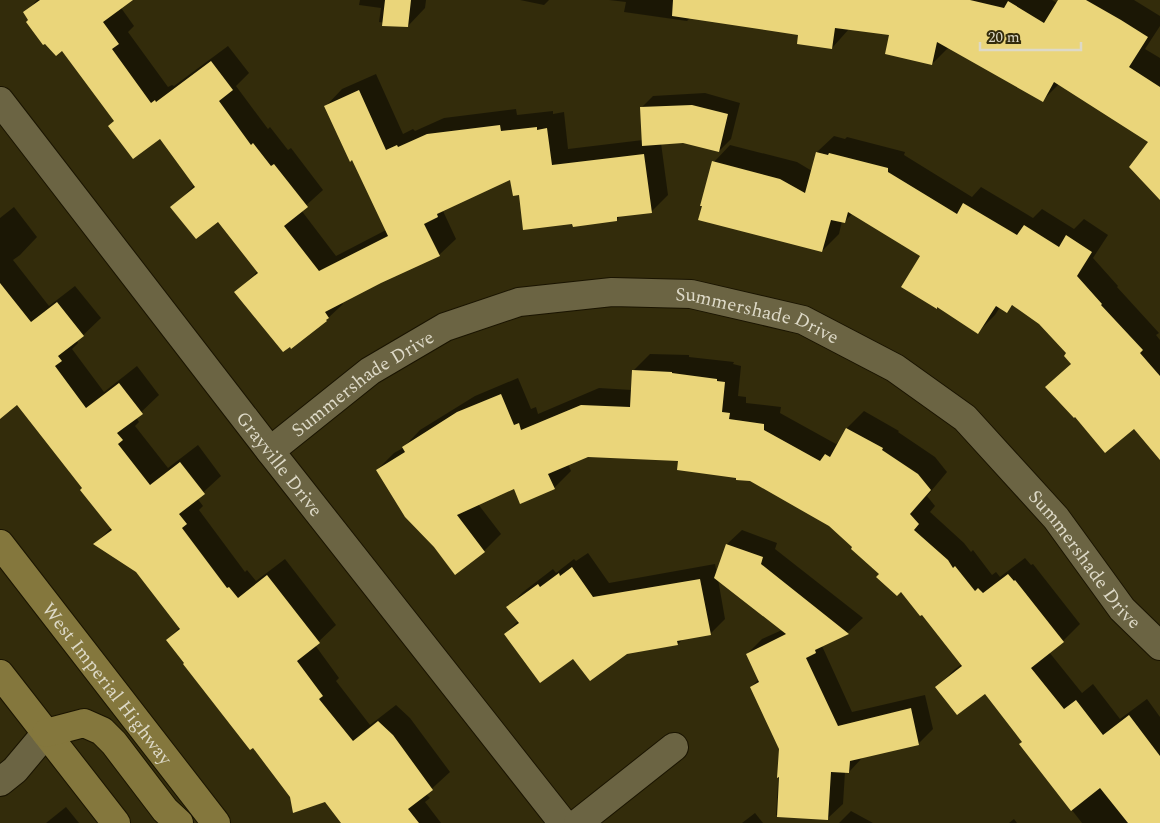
<svg xmlns="http://www.w3.org/2000/svg" width="1160" height="823" font-family="Spectral,serif">
	<style>
		.shadow { fill: #0007 }
		.building { fill: #ead57a }
		.lines { fill: none; stroke-linecap: round; stroke-linejoin: round }
		.minor-casing { stroke: #1a1400; stroke-width: 30 }
		.major-casing { stroke: #1a1400; stroke-width: 30 }
		.minor { stroke: #6b6443; stroke-width: 28 }
		.major { stroke: #84773d; stroke-width: 28 }
		.labels { text-anchor: middle; stroke-width: 5; stroke-linejoin: round; paint-order: stroke }
		.street-label { font-size: 19px; fill: #ddd9c7; stroke: #332c0b }
	</style>
	<rect width="100%" height="100%" fill="#332c0b"/>
	<!-- shadow -->
	<path class="shadow" d="M 37,0 L 117,0 L 119,5 L 134,26 L 128,32 L 168,87 L 172,85 L 174,86 L 228,46 L 249,73 L 236,86 L 268,129 L 270,127 L 288,150 L 291,148 L 323,190 L 301,210 L 336,256 L 386,230 L 353,159 L 326,106 L 342,89 L 376,74 L 403,134 L 413,129 L 415,131 L 444,118 L 516,109 L 517,115 L 553,111 L 553,114 L 564,112 L 568,149 L 643,140 L 641,108 L 653,96 L 705,93 L 740,103 L 731,139 L 719,151 L 683,141 L 661,143 L 668,195 L 652,211 L 621,215 L 616,220 L 573,223 L 520,194 L 511,178 L 443,211 L 456,239 L 439,255 L 381,282 L 342,303 L 343,304 L 326,320 L 236,292 L 258,271 L 218,220 L 172,207 L 195,185 L 161,137 L 115,121 L 63,49 L 29,20 L 25,13 Z
		M 360,0 L 426,0 L 425,8 L 408,26 L 379,22 L 381,8 L 359,5 Z
		M 520,0 L 549,0 L 544,5 Z
		M 609,0 L 1052,0 L 1057,3 L 1059,0 L 1134,0 L 1160,16 L 1160,26 L 1145,49 L 1160,58 L 1160,194 L 1150,142 L 1059,84 L 1043,100 L 949,47 L 932,64 L 891,34 L 849,29 L 832,48 L 799,34 L 691,17 L 687,21 L 624,12 L 626,2 Z
		M 834,136 L 845,139 L 847,137 L 905,152 L 904,155 L 972,197 L 981,187 L 1033,218 L 1042,209 L 1074,229 L 1084,219 L 1108,235 L 1093,258 L 1118,286 L 1117,287 L 1159,333 L 1156,335 L 1160,340 L 1160,458 L 1134,427 L 1064,371 L 1072,363 L 1068,353 L 1040,323 L 1013,305 L 1007,311 L 1000,307 L 995,315 L 978,332 L 938,306 L 922,256 L 853,213 L 844,222 L 842,221 L 839,234 L 822,251 L 714,162 L 730,145 L 797,162 L 812,171 L 817,152 Z
		M 14,207 L 37,237 L 20,255 L 13,260 L 49,306 L 75,286 L 101,318 L 77,341 L 78,343 L 72,349 L 104,392 L 137,366 L 159,395 L 136,417 L 139,422 L 135,426 L 168,468 L 198,445 L 221,476 L 197,498 L 203,506 L 199,510 L 245,572 L 247,570 L 256,581 L 285,559 L 336,625 L 315,645 L 339,678 L 336,681 L 370,725 L 396,705 L 410,718 L 450,772 L 426,794 L 430,798 L 425,802 L 441,823 L 343,823 L 326,800 L 292,796 L 167,640 L 180,627 L 136,571 L 95,544 L 111,528 L 83,488 L 18,404 L 0,417 L 0,218 Z
		M 650,354 L 689,355 L 689,357 L 734,362 L 733,364 L 741,366 L 738,396 L 746,397 L 746,403 L 781,407 L 780,413 L 836,444 L 841,439 L 847,428 L 864,411 L 899,431 L 898,432 L 935,457 L 947,472 L 927,496 L 935,506 L 930,512 L 964,543 L 971,552 L 973,550 L 992,575 L 996,572 L 1000,577 L 1025,558 L 1031,565 L 1033,564 L 1080,624 L 1063,641 L 1049,652 L 1082,693 L 1093,684 L 1120,719 L 1147,699 L 1160,717 L 1160,823 L 1082,823 L 1020,744 L 1023,741 L 985,693 L 937,687 L 954,670 L 962,664 L 922,613 L 901,590 L 881,574 L 830,525 L 750,480 L 679,460 L 588,456 L 568,464 L 571,471 L 554,488 L 514,487 L 478,504 L 501,534 L 484,551 L 455,573 L 377,470 L 394,453 L 403,448 L 420,430 L 475,396 L 518,378 L 531,409 L 536,407 L 538,414 L 599,388 L 632,390 L 633,371 Z
		M 742,530 L 777,543 L 775,549 L 863,618 L 848,632 L 822,646 L 852,712 L 925,695 L 933,729 L 918,744 L 863,757 L 849,772 L 845,772 L 843,804 L 828,818 L 776,815 L 780,749 L 751,687 L 759,679 L 747,654 L 762,639 L 782,630 L 718,579 L 725,619 L 710,634 L 683,639 L 678,644 L 627,652 L 573,657 L 505,634 L 518,621 L 508,607 L 523,592 L 553,569 L 556,573 L 574,559 L 576,561 L 588,553 L 609,583 L 715,564 L 717,574 L 727,544 Z
		M 66,807 L 79,823 L 46,823 Z
		M 851,811 L 873,823 L 839,823 Z
		M 755,813 L 763,823 L 742,823 Z
		M 1014,819 L 1017,823 L 1009,823 Z"/>
	<!-- building -->
	<path class="building" d="M 40,0 L 133,0 L 103,22 L 119,44 L 112,49 L 151,103 L 155,100 L 156,102 L 211,61 L 233,90 L 219,101 L 251,145 L 253,143 L 271,166 L 274,164 L 308,207 L 284,226 L 319,271 L 388,236 L 352,160 L 350,162 L 324,106 L 359,90 L 386,150 L 397,145 L 398,147 L 427,134 L 500,125 L 501,131 L 537,127 L 537,130 L 547,128 L 552,165 L 644,154 L 652,213 L 617,217 L 617,221 L 573,227 L 572,224 L 523,230 L 519,195 L 513,196 L 510,180 L 437,214 L 438,217 L 424,224 L 440,256 L 381,283 L 325,312 L 329,318 L 326,320 L 327,321 L 291,349 L 290,347 L 283,352 L 234,292 L 258,273 L 218,222 L 196,239 L 170,207 L 195,187 L 160,139 L 133,159 L 108,126 L 114,121 L 62,51 L 56,56 L 45,44 L 43,45 L 26,22 L 28,20 L 23,12 Z
		M 385,0 L 411,0 L 408,27 L 382,26 Z
		M 673,0 L 970,0 L 1004,8 L 1008,1 L 1044,23 L 1058,0 L 1086,0 L 1121,20 L 1148,37 L 1129,67 L 1160,87 L 1160,200 L 1129,167 L 1148,142 L 1054,82 L 1043,102 L 937,42 L 932,65 L 885,54 L 889,35 L 835,28 L 832,49 L 797,44 L 798,35 L 672,16 Z
		M 692,105 L 728,114 L 719,152 L 683,143 L 642,146 L 640,107 Z
		M 816,152 L 828,155 L 829,153 L 888,168 L 888,172 L 957,214 L 963,203 L 1017,235 L 1024,225 L 1059,247 L 1066,235 L 1092,252 L 1077,276 L 1102,304 L 1101,305 L 1143,350 L 1140,353 L 1160,376 L 1160,460 L 1134,429 L 1105,453 L 1075,417 L 1074,418 L 1045,387 L 1071,364 L 1064,356 L 1066,353 L 1039,324 L 1012,305 L 1007,313 L 996,306 L 978,334 L 937,307 L 937,309 L 901,287 L 920,256 L 848,212 L 845,223 L 831,220 L 822,252 L 698,220 L 702,206 L 700,206 L 712,161 L 780,179 L 805,193 Z
		M 0,283 L 31,322 L 57,302 L 84,336 L 58,356 L 62,361 L 55,366 L 86,408 L 119,383 L 143,414 L 117,433 L 123,440 L 118,444 L 150,485 L 180,462 L 205,494 L 179,514 L 187,524 L 182,528 L 227,588 L 229,587 L 238,598 L 267,575 L 320,643 L 297,661 L 323,696 L 319,699 L 353,741 L 378,721 L 393,735 L 433,790 L 408,809 L 419,823 L 341,823 L 325,802 L 293,813 L 290,797 L 253,748 L 250,750 L 183,664 L 184,663 L 166,640 L 180,629 L 136,572 L 93,544 L 112,530 L 80,490 L 82,488 L 17,405 L 0,419 Z
		M 632,370 L 672,372 L 672,373 L 717,379 L 717,381 L 725,382 L 722,412 L 730,413 L 729,419 L 764,424 L 764,430 L 820,461 L 825,454 L 830,457 L 846,428 L 883,448 L 882,450 L 918,474 L 931,490 L 910,514 L 919,524 L 914,530 L 948,560 L 953,568 L 955,566 L 975,591 L 978,588 L 983,593 L 1008,574 L 1014,581 L 1015,580 L 1064,642 L 1031,668 L 1064,709 L 1076,700 L 1103,735 L 1129,715 L 1160,756 L 1160,823 L 1128,823 L 1100,788 L 1071,811 L 1019,744 L 1022,742 L 985,694 L 957,715 L 935,687 L 962,666 L 922,615 L 920,616 L 901,592 L 897,596 L 876,577 L 879,574 L 851,549 L 852,547 L 829,526 L 750,481 L 736,480 L 736,478 L 677,470 L 678,461 L 588,457 L 548,474 L 555,489 L 520,504 L 514,489 L 457,515 L 485,552 L 455,575 L 434,547 L 405,517 L 376,470 L 405,452 L 402,447 L 457,412 L 501,394 L 514,425 L 519,423 L 521,430 L 581,405 L 630,407 Z
		M 726,544 L 763,557 L 761,564 L 849,634 L 815,650 L 816,653 L 806,658 L 838,726 L 911,708 L 919,745 L 850,761 L 849,773 L 831,772 L 828,820 L 777,817 L 779,777 L 777,778 L 779,749 L 750,687 L 759,682 L 746,654 L 786,634 L 714,578 Z
		M 572,567 L 593,597 L 700,579 L 711,635 L 677,641 L 678,645 L 627,654 L 590,681 L 573,659 L 540,683 L 504,634 L 519,623 L 506,607 L 538,584 L 540,587 L 559,573 L 560,576 Z"/>
	<g class="lines">
		<!-- minor casing -->
		<g class="minor-casing">
			<g id="minor">
				<path id="s1" d="M 0,101 L 270,451 L 563,823"/>
				<path id="s2" d="M 270,451 L 370,371 L 445,327 L 519,302 L 612,292 L 691,294 L 803,320 L 895,368 L 965,418 L 1056,518 L 1122,609 L 1160,646"/>
				<path d="M 0,782 L 15,770 L 46,733"/>
				<path d="M 578,823 L 674,747"/>
			</g>
		</g>
		<!-- major casing -->
		<g class="major-casing">
			<g id="major">
				<path id="s3" d="M 0,544 L 216,823"/>
				<path d="M 0,674 L 116,823"/>
				<path d="M 46,733 L 84,723 L 102,731 L 114,743 L 165,810 L 179,823"/>
			</g>
		</g>
		<!-- minor -->
		<use href="#minor" class="minor"/>
		<!-- major -->
		<use href="#major" class="major"/>
	</g>
	<g class="labels">
		<!-- street labels -->
		<g class="street-label">
			<text dy="7" stroke="none"><textPath href="#s2" startOffset="535">Summershade Drive</textPath></text>
			<text dy="7" stroke="none"><textPath href="#s2" startOffset="115">Summershade Drive</textPath></text>
			<text dy="7" stroke="none"><textPath href="#s1" startOffset="458">Grayville Drive</textPath></text>
			<text dy="7" stroke="none"><textPath href="#s2" startOffset="956">Summershade Drive</textPath></text>
			<text dy="7" stroke="none"><textPath href="#s3" startOffset="176">West Imperial Highway</textPath></text>
		</g>
	</g>
	<!-- scale -->
	<path d="M980 42v8h101v-8" fill="none" stroke="#ddd9c7" stroke-width="2.5"/>
	<text x="988" y="42" font-size="15" fill="#ddd9c7" stroke="#332c0b" stroke-width="4" paint-order="stroke">20 m</text>
</svg>
